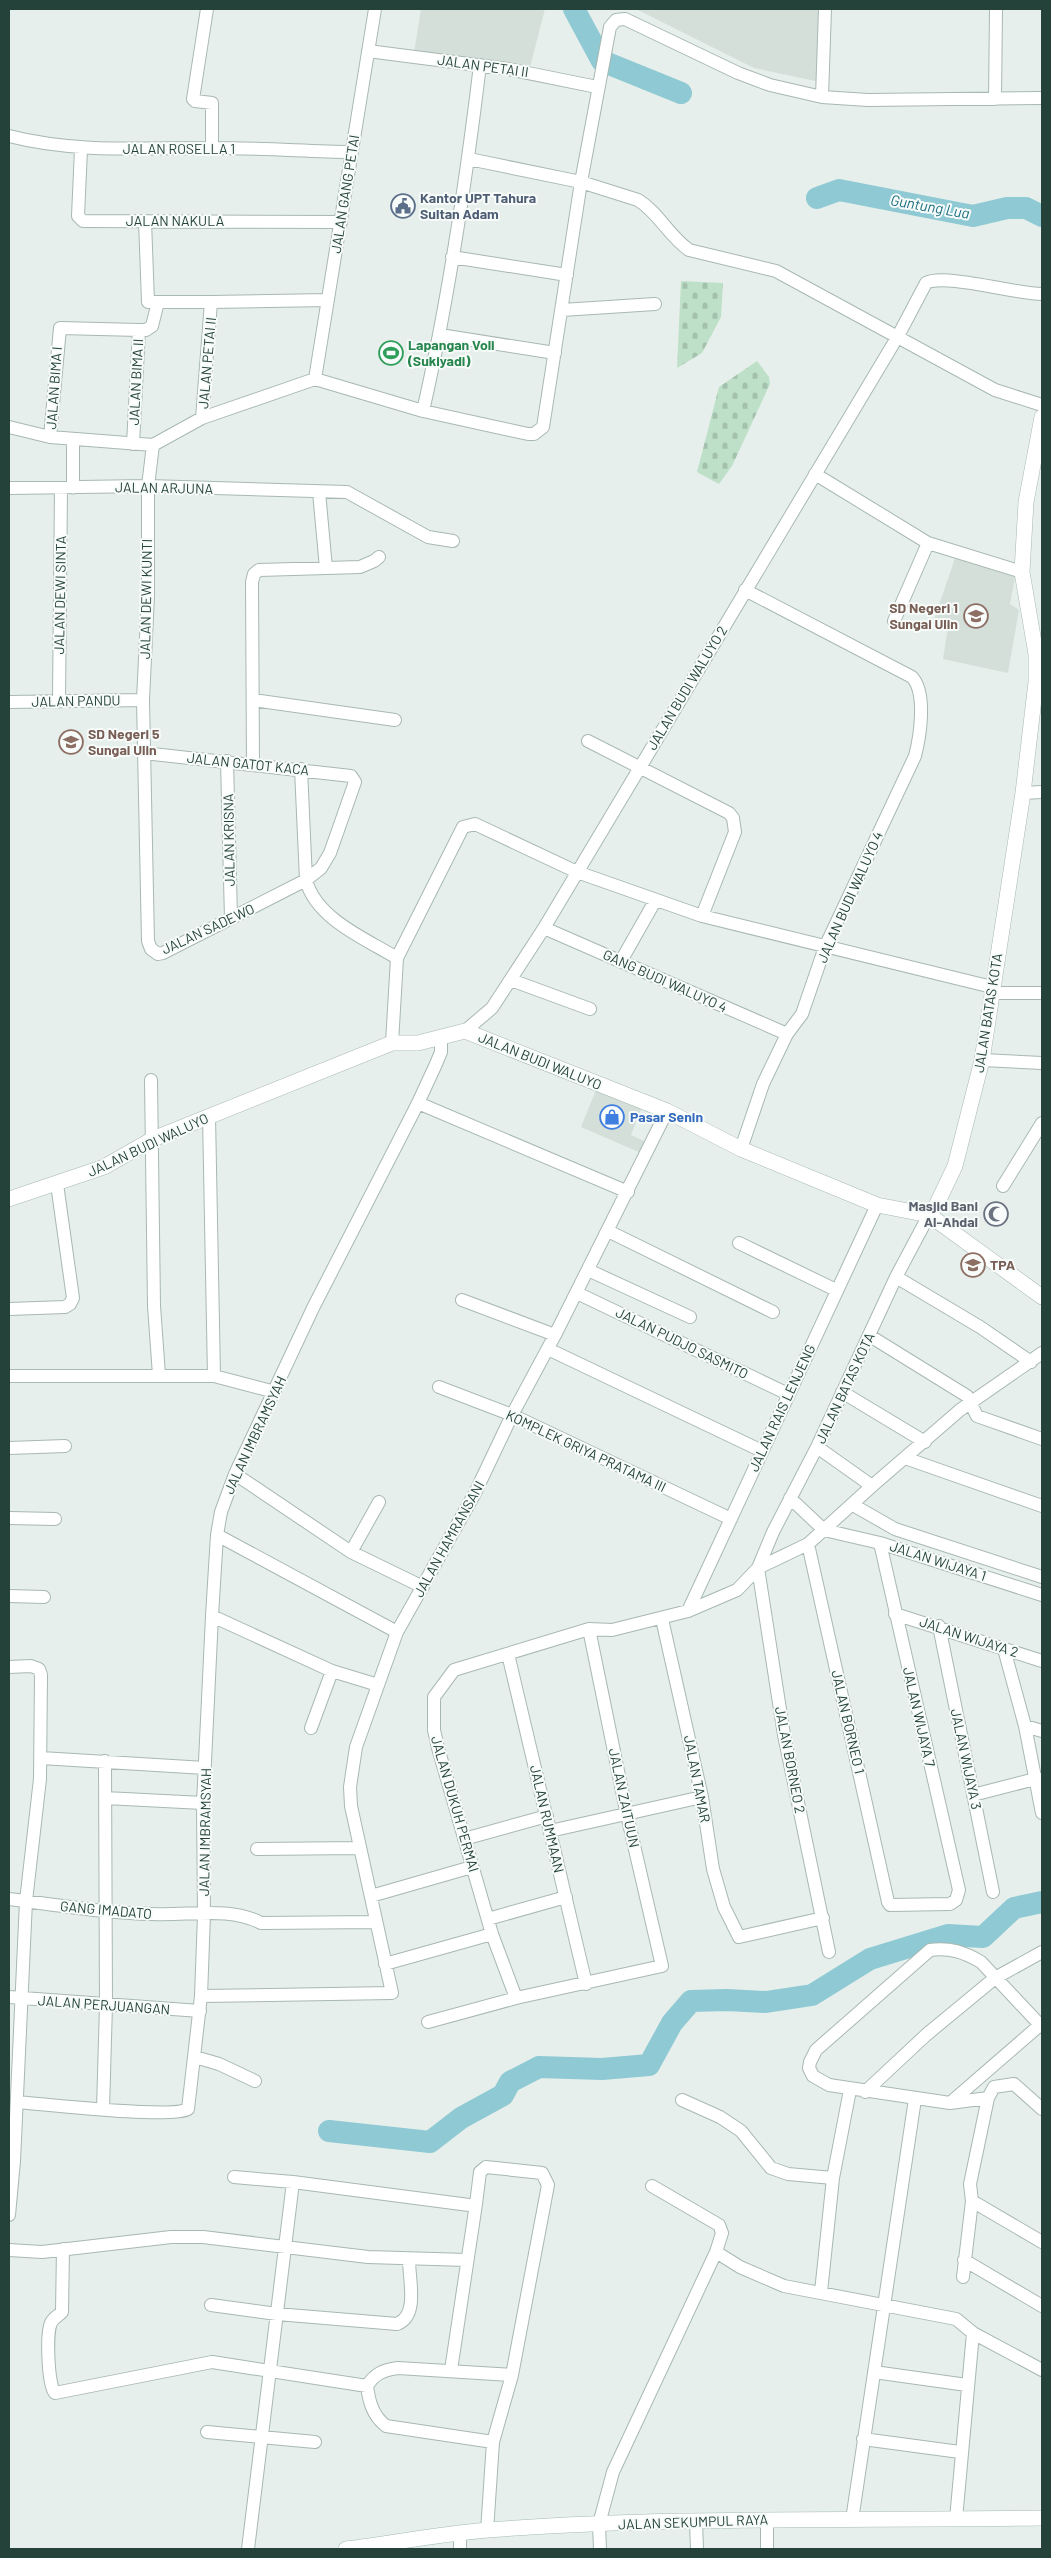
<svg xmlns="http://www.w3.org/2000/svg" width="1051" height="2558" font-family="Barlow,sans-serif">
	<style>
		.built { fill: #d4dfda }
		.cemetery { fill: url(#cemetery-stones) }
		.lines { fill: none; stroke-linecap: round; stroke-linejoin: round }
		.river { stroke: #8ec9d4; stroke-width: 22 }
		.minor-casing { stroke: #a8b8b2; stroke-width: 14 }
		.tertiary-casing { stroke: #a8b8b2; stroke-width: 16 }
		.secondary-casing { stroke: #a4bbb3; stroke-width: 16 }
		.minor { stroke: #fff; stroke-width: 12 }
		.tertiary { stroke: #fff; stroke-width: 15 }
		.secondary { stroke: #fff; stroke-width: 15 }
		.labels { text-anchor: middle; stroke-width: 4; stroke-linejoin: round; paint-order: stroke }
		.street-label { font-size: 14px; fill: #24423a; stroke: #f7fbf9 }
		.service-label { font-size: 14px; font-weight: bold; fill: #4e5e75; stroke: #f7fbf9; text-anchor: start }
		.leisure-label { font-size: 14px; font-weight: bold; fill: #27864d; stroke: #f7fbf9; text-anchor: start }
		.education-label { font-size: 14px; font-weight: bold; fill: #785e54; stroke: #f7fbf9; text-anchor: start }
		.shop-label { font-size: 14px; font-weight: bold; fill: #366cbe; stroke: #f7fbf9; text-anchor: start }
		.worship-label { font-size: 14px; font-weight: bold; fill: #5b616d; stroke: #f7fbf9; text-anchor: end }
		.water-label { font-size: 15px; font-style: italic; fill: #1c6f80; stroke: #f7fbf9 }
	</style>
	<defs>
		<pattern id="cemetery-stones" width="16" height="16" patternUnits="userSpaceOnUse" patternTransform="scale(1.25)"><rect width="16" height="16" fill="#bfe0c8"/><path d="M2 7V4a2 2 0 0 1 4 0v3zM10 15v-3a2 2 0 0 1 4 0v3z" fill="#a4c1ad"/></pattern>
	</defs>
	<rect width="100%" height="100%" fill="#e6efeb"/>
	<!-- built -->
	<path class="built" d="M 421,9 L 545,9 L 530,67 L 414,53 Z
		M 636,9 L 821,9 L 820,82 L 754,68 Z
		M 955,558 L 1015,577 L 1010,604 L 1019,610 L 1008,673 L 943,659 L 948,627 L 933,623 Z
		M 596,1090 L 642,1107 L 631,1135 L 646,1142 L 641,1153 L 581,1127 Z"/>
	<!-- cemetery -->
	<path class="cemetery" d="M 681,281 L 723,283 L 721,317 L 702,353 L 677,368 Z
		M 757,361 L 769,377 L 770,384 L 732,466 L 719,484 L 697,472 L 719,387 Z"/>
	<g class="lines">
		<!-- river -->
		<path class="river" d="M 574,9 L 602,61 L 681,93
			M 817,198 L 839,190 L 973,216 L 1007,208 L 1026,208 L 1042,216
			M 329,2131 L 430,2142 L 461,2118 L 503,2095 L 510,2082 L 539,2067 L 602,2069 L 649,2065 L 672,2023 L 691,2001 L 727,2000 L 766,2002 L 812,1995 L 870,1959 L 948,1935 L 983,1937 L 1014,1908 L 1042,1902"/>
		<!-- minor casing -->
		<g class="minor-casing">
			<path id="minor" d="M 207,9 L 193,99 L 195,101 L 212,103 L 212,148
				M 368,51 L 508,69 L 597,87
				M 822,97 L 825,9
				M 995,99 L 996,9
				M 9,136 C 75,153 142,148 210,148 C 257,148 304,151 351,152
				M 81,149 L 78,216 L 83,221 L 341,222
				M 469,159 L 581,182 L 638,200 C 658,212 669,236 689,250 L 776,271 L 995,390 L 1042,405
				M 145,221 L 148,302 L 211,302 L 202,418
				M 452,257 L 567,275
				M 211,302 L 328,300
				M 562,310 L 655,304
				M 440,335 L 555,353
				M 315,379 L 375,9
				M 423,411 C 449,297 466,181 480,65
				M 9,427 L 50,437 L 153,445
				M 50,437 L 60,328 L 139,330
				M 73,439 L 73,488
				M 133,444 L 139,330 L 146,330 L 152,326 L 158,302
				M 153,445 L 202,418 L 315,379 L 423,411 L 528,434 L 534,434 L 543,427 L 581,182 L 610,27 L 616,20 L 625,19 L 738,73 L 770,85 L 822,97 L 868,100 L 1042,98
				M 815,474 L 928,543 L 1022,572
				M 9,488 L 148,486 L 347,492 L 428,537 L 453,541
				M 319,492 L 326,568
				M 894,621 L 928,543
				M 253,700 L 395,720
				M 59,701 L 61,488
				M 9,702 L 143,700
				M 588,741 L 729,813 L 733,818 L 735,832 L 702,916
				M 144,753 L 351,776 L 355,782 L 330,853 L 321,868 L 306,880 L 163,953 L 158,954 L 151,949 L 148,941 L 143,700 L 148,596 L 148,486 L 153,445
				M 227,761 L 231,918
				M 253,764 L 252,582 L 254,574 L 259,570 L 360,567 L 374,561 L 379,557
				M 301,769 L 306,880 C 316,919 366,939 397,958
				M 1023,793 L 1042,792
				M 544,928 L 787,1034
				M 621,961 L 655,901
				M 511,980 L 590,1009
				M 991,993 L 1042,993
				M 465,1031 L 492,1008 L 544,928 L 898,336 L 926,283 C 944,273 1016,294 1042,294
				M 392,1043 L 397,958 L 463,827 L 475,824 L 577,872 L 702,916 L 992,987
				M 982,1060 L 1042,1063
				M 151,1080 L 154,1306 L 159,1375
				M 418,1103 L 628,1192
				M 209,1116 L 214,1376
				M 741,1149 L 763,1084 L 787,1034 L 802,1014 L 825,947 L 915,756 C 920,737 927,693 912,677 L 745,590
				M 1003,1186 L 1042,1123
				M 608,1231 L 773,1312
				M 739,1243 L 836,1290
				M 588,1270 L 690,1317
				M 896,1277 L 980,1327 L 1031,1362
				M 577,1293 L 788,1394
				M 462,1300 L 555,1335
				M 9,1309 L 65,1307 L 70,1304 L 73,1298 L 57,1184
				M 870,1336 L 967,1396 L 977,1416 L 1042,1439
				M 548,1349 L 762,1451
				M 9,1376 L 214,1376 L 275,1392
				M 439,1387 L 512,1415 L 731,1519
				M 842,1392 L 925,1442
				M 817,1447 L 872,1486
				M 9,1448 L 65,1446
				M 905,1458 L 1042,1506
				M 235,1474 L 351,1552 L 423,1587
				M 790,1498 L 824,1530 L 880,1543 L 1042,1595
				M 853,1505 L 895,1529 L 1042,1577
				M 9,1518 L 55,1519
				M 217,1535 L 397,1632
				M 880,1543 L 959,1890 L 956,1900 L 950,1904 L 890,1905 L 888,1902 L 808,1544 L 872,1486 L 960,1410 L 1042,1353
				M 808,1544 L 758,1568 L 784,1735 L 829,1952
				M 351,1552 L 379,1502
				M 9,1596 L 44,1597
				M 688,1611 L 877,1205
				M 895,1614 L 1042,1661
				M 212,1616 L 332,1671 L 378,1685
				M 662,1619 L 702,1797 L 713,1869 L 724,1907 L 739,1937 L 823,1918
				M 939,1626 L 993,1892
				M 1004,1649 L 1025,1726 L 1042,1813
				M 508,1654 L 586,1984
				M 9,1667 L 31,1666 L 39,1669 L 41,1675 L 40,1779 L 26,1901 L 14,2161 L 9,2215
				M 1025,1726 L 1042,1731
				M 311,1728 L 332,1671
				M 41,1758 L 205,1768
				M 973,1795 L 1035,1779 L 1042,1779
				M 105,1798 L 203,1803
				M 550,1831 L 702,1797
				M 464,1839 L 547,1816
				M 257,1849 L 360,1848
				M 371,1896 L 472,1867
				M 9,1899 C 57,1905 104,1913 153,1914 C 188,1916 229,1906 261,1923 L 375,1922
				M 488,1919 L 566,1897
				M 385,1964 L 492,1934
				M 201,1996 L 392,1993 L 351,1806 L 350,1787 L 356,1747 L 397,1632 L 475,1493 L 512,1415 L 555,1335 L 667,1111
				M 9,1997 L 200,2011
				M 516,1998 L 492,1934 L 438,1748 L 434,1730 L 434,1697 L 454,1670 L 589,1629 L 612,1630 L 688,1611 L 737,1590 L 758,1568 L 773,1532 L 817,1447 L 896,1277 L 929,1215
				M 428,2022 L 516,1998 L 662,1966 L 627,1815 L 589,1629
				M 195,2057 L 219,2064 L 255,2081
				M 865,2092 L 926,2035 L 995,1978 L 1042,1952
				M 988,2098 L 950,2103 L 829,2085 L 813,2076 L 809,2068 L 810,2062 L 816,2050 L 930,1950 C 949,1947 964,1952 981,1962 L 1042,2027
				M 682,2100 L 720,2117 L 741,2131 L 771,2168 L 788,2174 L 833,2178
				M 17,2102 C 44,2104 172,2119 188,2109 L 201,1996 L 204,1915 L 203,1803 L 212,1616 L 217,1535 L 221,1512 L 235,1474 L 313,1308 L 418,1103 L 436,1064 L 441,1052 L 441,1039
				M 950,2103 L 1040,2025
				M 103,2109 L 106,2005 L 105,1761
				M 234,2177 L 293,2182 L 469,2205 L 476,2204 L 451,2370
				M 652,2186 L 719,2225 L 722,2233 L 716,2252
				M 972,2201 L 1042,2242
				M 476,2204 L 480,2172 L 486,2167 L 542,2173 L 548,2185 L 512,2375 L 493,2442 L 487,2531
				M 63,2249 L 62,2312 C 58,2316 53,2318 51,2323 C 46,2333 48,2387 55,2393 L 212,2362 L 367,2386 C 375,2373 384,2370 398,2368 L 512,2375
				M 9,2250 L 42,2252 L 171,2237 L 203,2237 L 368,2257 L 467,2260
				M 964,2260 L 1042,2306
				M 963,2277 L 972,2201 L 970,2184 L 988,2098 L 994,2087 L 1014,2084 L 1042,2109
				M 821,2292 L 833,2178 L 850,2090
				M 211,2305 L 277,2314 L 397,2324 C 419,2316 409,2280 409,2260
				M 874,2372 L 967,2385
				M 367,2386 C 369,2402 373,2416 386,2426 L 493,2442
				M 207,2432 L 315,2442
				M 863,2439 L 960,2452
				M 956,2519 L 973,2333
				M 852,2520 L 915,2099
				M 696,2521 L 697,2549
				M 248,2549 L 293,2182
				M 460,2549 L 460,2534
				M 600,2549 L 599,2524 L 613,2472 L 716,2252 L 740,2267 L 784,2286 L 956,2319 L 973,2333 L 1042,2370
				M 767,2549 L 767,2519"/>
		</g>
		<!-- tertiary casing -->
		<g class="tertiary-casing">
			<path id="tertiary" d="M 9,1199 L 104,1167 L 153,1139 L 392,1043 L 418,1043 L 465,1031 L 667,1111 L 741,1149 L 877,1205 L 929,1215 L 1042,1297
				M 929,1215 L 936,1206 L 955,1166 L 982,1060 L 1023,793 L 1036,682 L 1036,654 L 1022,572 L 1026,502 L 1042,417"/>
		</g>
		<!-- secondary casing -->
		<g class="secondary-casing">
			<path id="secondary" d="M 346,2549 C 393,2543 440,2534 488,2530 C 672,2516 858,2521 1042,2518"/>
		</g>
		<!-- minor -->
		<use href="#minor" class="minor"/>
		<!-- tertiary -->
		<use href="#tertiary" class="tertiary"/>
		<!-- secondary -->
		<use href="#secondary" class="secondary"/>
	</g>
	<!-- icons -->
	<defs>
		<g id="civic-ring" transform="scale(1.25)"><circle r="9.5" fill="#f7fbf9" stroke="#5c6f8a" stroke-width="1.5"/><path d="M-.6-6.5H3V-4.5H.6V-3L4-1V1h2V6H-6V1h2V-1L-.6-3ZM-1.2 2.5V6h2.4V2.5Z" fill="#5c6f8a"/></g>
		<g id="stadium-ring" transform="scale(1.25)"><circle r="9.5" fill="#f7fbf9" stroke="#2e9e5b" stroke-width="1.5"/><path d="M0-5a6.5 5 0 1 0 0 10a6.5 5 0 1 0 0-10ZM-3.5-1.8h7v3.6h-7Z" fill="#2e9e5b"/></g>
		<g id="school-ring" transform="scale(1.25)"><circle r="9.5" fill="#f7fbf9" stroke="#8d6e63" stroke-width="1.5"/><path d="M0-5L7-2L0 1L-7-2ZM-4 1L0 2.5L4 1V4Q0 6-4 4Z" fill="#8d6e63"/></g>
		<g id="shop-ring" transform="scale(1.25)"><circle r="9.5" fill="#f7fbf9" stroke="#3f7fe0" stroke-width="1.5"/><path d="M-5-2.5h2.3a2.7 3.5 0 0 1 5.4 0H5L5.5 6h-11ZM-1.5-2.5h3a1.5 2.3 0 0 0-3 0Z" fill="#3f7fe0"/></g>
		<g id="mosque-ring" transform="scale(1.25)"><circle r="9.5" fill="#f7fbf9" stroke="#6b7280" stroke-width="1.5"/><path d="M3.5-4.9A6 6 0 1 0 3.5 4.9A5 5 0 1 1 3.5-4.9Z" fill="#6b7280"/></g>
	</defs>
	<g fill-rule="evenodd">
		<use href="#civic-ring" x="403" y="206"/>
		<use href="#stadium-ring" x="391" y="353"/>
		<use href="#school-ring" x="976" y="616"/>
		<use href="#school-ring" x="71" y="742"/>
		<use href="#shop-ring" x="612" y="1117"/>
		<use href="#mosque-ring" x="996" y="1214"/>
		<use href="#school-ring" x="973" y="1265"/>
	</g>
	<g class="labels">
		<!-- street labels -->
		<g class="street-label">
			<text transform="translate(483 66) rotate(8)" y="5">JALAN PETAI II</text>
			<text x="179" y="154">JALAN ROSELLA 1</text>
			<text transform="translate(345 194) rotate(-81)" y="5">JALAN GANG PETAI</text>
			<text x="175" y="226">JALAN NAKULA</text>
			<text transform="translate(207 363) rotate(-85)" y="5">JALAN PETAI II</text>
			<text transform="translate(136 382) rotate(-87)" y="5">JALAN BIMA II</text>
			<text transform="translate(54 388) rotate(-86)" y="5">JALAN BIMA I</text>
			<text transform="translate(164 488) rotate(1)" y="5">JALAN ARJUNA</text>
			<text transform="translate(60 595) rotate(-89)" y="5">JALAN DEWI SINTA</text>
			<text transform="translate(146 599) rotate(-89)" y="5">JALAN DEWI KUNTI</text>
			<text transform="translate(687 688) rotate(-59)" y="5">JALAN BUDI WALUYO 2</text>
			<text transform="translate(76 701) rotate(-1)" y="5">JALAN PANDU</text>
			<text transform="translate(248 764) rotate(6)" y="5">JALAN GATOT KACA</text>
			<text transform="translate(229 840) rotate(-91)" y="5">JALAN KRISNA</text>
			<text transform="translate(850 897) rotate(-66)" y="5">JALAN BUDI WALUYO 4</text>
			<text transform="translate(208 929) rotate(-25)" y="5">JALAN SADEWO</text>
			<text transform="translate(665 981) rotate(24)" y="5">GANG BUDI WALUYO 4</text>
			<text transform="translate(988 1013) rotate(-81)" y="5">JALAN BATAS KOTA</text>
			<text transform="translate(540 1061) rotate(22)" y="5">JALAN BUDI WALUYO</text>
			<text transform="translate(148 1145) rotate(-25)" y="5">JALAN BUDI WALUYO</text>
			<text transform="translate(682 1343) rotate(26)" y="5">JALAN PUDJO SASMITO</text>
			<text transform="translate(845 1388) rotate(-65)" y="5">JALAN BATAS KOTA</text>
			<text transform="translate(782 1408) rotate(-65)" y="5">JALAN RAIS LENJENG</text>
			<text transform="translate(255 1435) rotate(-65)" y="5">JALAN IMBRAMSYAH</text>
			<text transform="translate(586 1451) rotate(25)" y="5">KOMPLEK GRIYA PRATAMA III</text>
			<text transform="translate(449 1539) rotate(-61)" y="5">JALAN HAMRANSANI</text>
			<text transform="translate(938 1561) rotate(18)" y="5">JALAN WIJAYA 1</text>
			<text transform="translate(969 1637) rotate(18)" y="5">JALAN WIJAYA 2</text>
			<text transform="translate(919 1717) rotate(77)" y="5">JALAN WIJAYA 7</text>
			<text transform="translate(848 1722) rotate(77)" y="5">JALAN BORNEO 1</text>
			<text transform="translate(966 1759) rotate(78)" y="5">JALAN WIJAYA 3</text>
			<text transform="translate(790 1760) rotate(79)" y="5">JALAN BORNEO 2</text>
			<text transform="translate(697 1779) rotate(79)" y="5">JALAN TAMAR</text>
			<text transform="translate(624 1798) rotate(78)" y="5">JALAN ZAITUUN</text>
			<text transform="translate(455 1804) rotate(74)" y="5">JALAN DUKUH PERMAI</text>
			<text transform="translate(547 1819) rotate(77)" y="5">JALAN RUMMAAN</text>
			<text transform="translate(205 1832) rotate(-89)" y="5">JALAN IMBRAMSYAH</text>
			<text transform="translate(106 1910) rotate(5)" y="5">GANG IMADATO</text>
			<text transform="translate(104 2005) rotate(4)" y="5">JALAN PERJUANGAN</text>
			<text transform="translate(693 2522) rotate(-2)" y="5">JALAN SEKUMPUL RAYA</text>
		</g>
		<!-- service labels -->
		<g class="service-label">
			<text x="420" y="203">Kantor UPT Tahura<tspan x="420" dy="16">Sultan Adam</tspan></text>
		</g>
		<!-- leisure labels -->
		<g class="leisure-label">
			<text x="408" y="350">Lapangan Voli<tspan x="408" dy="16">(Sukiyadi)</tspan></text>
		</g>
		<!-- education labels -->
		<g class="education-label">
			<text x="958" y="613" text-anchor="end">SD Negeri 1<tspan x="958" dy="16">Sungai Ulin</tspan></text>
			<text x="88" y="739">SD Negeri 5<tspan x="88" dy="16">Sungai Ulin</tspan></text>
			<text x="990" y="1270">TPA</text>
		</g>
		<!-- shop labels -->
		<g class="shop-label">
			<text x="630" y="1122">Pasar Senin</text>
		</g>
		<!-- worship labels -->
		<g class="worship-label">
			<text x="978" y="1211">Masjid Bani<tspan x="978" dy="16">Al-Ahdal</tspan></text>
		</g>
		<!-- water labels -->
		<g class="water-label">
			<text transform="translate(930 207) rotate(10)" y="5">Guntung Lua</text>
		</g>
	</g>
	<!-- border -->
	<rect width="1051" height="2558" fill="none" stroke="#24423a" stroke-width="20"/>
</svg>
